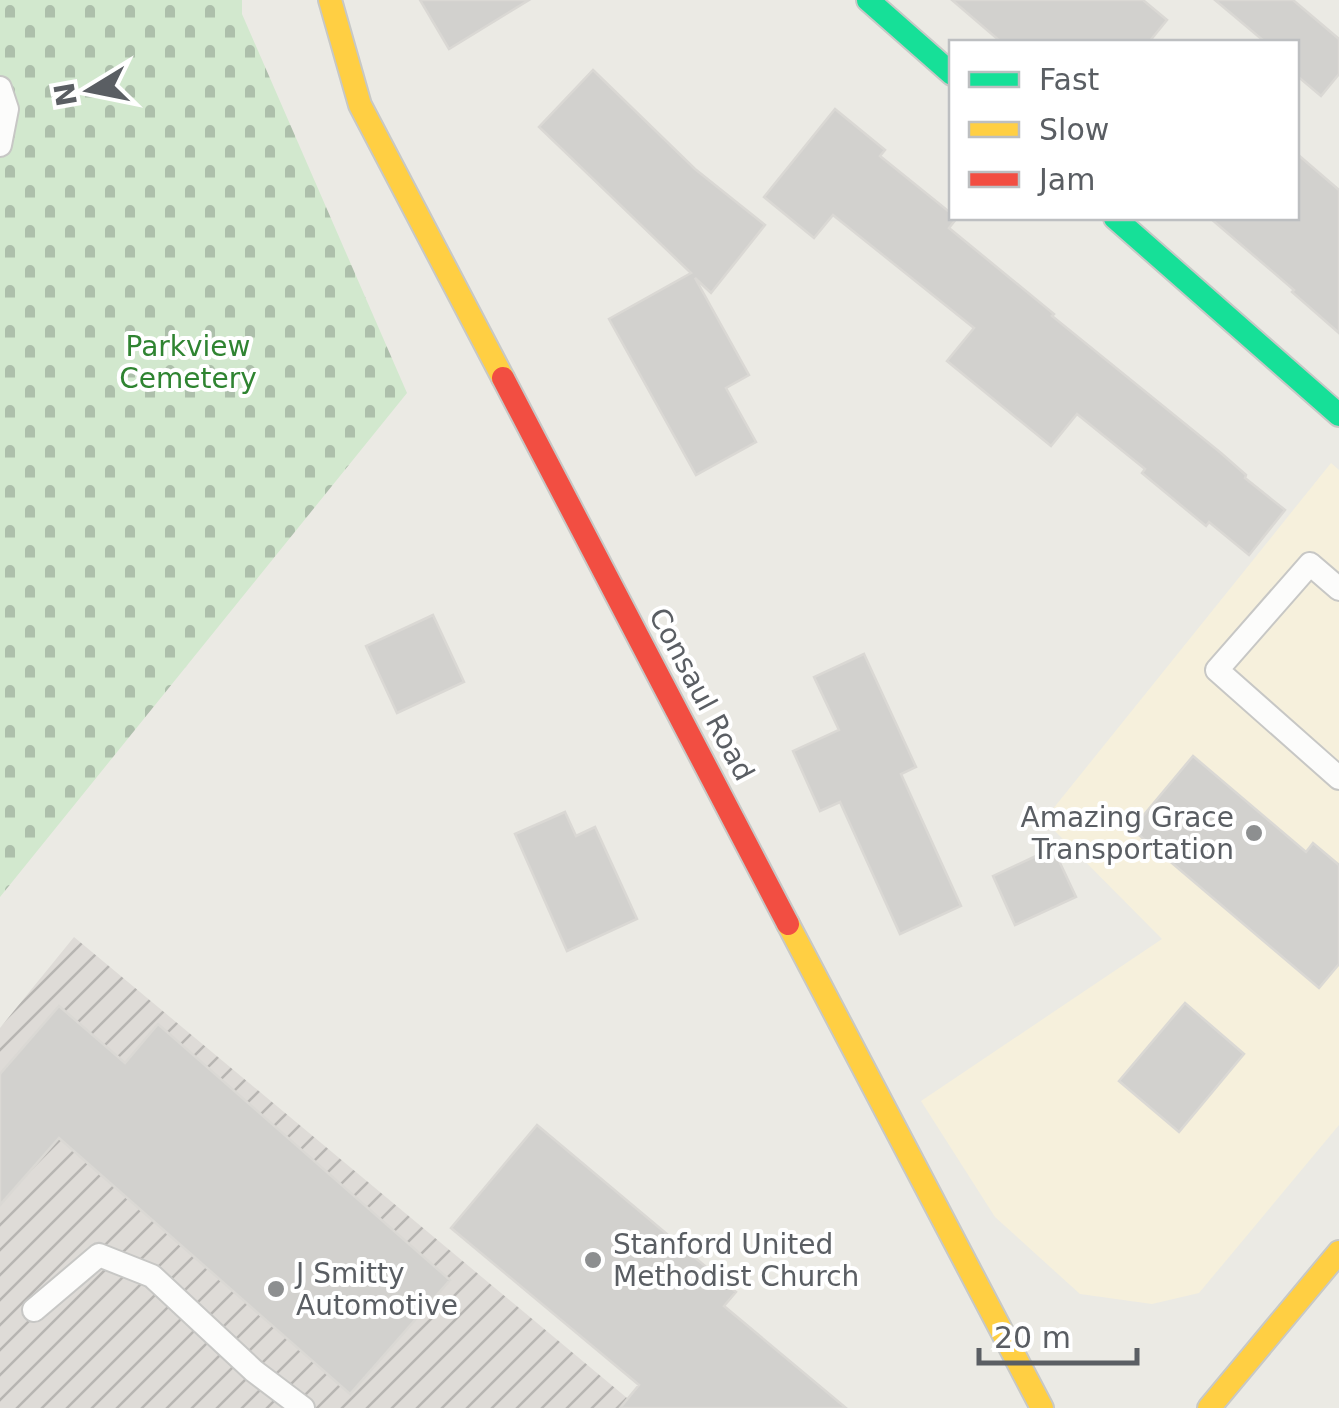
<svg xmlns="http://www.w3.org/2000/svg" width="1339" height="1408" font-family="'DejaVu Sans',sans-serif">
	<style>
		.commercial { fill: #f6f0dc }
		.industrial { fill: url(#industrial-furrows) }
		.cemetery { fill: url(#cemetery-stones) }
		.building { fill: #d2d1ce; stroke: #dad8d4; stroke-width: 2.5 }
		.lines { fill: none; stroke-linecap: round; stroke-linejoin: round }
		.lane-casing { stroke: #c7c7c5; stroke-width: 26 }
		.fast-casing { stroke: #c7c8c6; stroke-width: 26 }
		.slow-casing { stroke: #c7c8c6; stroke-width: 26 }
		.jam-casing { stroke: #c7c8c6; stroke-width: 26 }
		.lane { stroke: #fcfcfb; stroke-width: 22 }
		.fast { stroke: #16e098; stroke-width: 22 }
		.slow { stroke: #ffcf43; stroke-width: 22 }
		.jam { stroke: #f24e42; stroke-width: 22 }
		.poi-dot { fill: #8d8f90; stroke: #fff; stroke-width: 4 }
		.labels { text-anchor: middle; stroke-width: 8; stroke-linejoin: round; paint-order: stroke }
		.park-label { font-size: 28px; fill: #2f8431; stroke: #fff }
		.street-label { font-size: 28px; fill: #5a5e63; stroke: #fff }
		.poi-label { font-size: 28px; fill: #5a5e63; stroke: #fff; text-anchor: start }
	</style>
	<defs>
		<pattern id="industrial-furrows" width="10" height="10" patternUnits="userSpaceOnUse" patternTransform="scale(2.5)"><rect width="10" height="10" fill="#dedbd7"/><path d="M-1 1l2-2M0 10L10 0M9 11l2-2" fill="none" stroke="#b7b5b2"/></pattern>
		<pattern id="cemetery-stones" width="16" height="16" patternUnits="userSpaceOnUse" patternTransform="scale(2.5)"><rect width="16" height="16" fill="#d2e8ce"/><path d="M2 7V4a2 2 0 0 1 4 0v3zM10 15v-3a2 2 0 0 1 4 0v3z" fill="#adbfab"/></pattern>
	</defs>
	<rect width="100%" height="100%" fill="#ebeae4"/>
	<!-- commercial -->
	<path class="commercial" d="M 1331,463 L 1339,470 L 1339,1125 L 1199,1293 L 1152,1304 L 1080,1294 L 995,1217 L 921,1101 L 1162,939 L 1044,820 Z"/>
	<!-- industrial -->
	<path class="industrial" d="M 74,937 L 639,1408 L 0,1408 L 0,1028 Z"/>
	<!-- cemetery -->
	<path class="cemetery" d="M 0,0 L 242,0 L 242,14 L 407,393 L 0,897 Z"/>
	<!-- building -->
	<path class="building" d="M 420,0 L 529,0 L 449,49 Z
		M 952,0 L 1143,0 L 1167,20 L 1149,42 L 1001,42 Z
		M 1215,0 L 1293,0 L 1339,39 L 1339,74 L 1321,96 L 1296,75 L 1296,42 L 1265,42 Z
		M 593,70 L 695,169 L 765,225 L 711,293 L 695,278 L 749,375 L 726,388 L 756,442 L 696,475 L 609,319 L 691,273 L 539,127 Z
		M 835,109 L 885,150 L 880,156 L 952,214 L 952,218 L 957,218 L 949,228 L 1054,314 L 1052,316 L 1221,453 L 1246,475 L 1245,478 L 1285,510 L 1249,555 L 1209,522 L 1206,526 L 1142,473 L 1145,469 L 1077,414 L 1051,446 L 947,361 L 974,328 L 833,215 L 814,238 L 764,197 Z
		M 1296,153 L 1339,190 L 1339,333 L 1292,292 L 1294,290 L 1210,218 L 1296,218 Z
		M 433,615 L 464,682 L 397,713 L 366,646 Z
		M 864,654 L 916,767 L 901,774 L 961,906 L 900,934 L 840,802 L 820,811 L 793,751 L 839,730 L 814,677 Z
		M 1193,756 L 1306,852 L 1313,843 L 1339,865 L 1339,964 L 1319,988 L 1132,829 Z
		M 565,812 L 576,836 L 595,827 L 637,919 L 567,951 L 515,834 Z
		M 1053,848 L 1076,897 L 1015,925 L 993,876 Z
		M 1185,1003 L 1244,1054 L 1179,1132 L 1119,1081 Z
		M 59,1006 L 125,1063 L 158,1024 L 450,1280 L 350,1394 L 59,1138 L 0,1205 L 0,1074 Z
		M 537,1125 L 736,1292 L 724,1306 L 846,1408 L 620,1408 L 639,1385 L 451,1228 Z"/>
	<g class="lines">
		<!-- lane casing -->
		<g class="lane-casing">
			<path id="lane" d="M 0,88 L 7,109 L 0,145
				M 1339,589 L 1310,564 L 1217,670 L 1339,778
				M 34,1310 L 99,1255 L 152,1276 L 254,1371 L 303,1408"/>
		</g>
		<!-- fast casing -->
		<g class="fast-casing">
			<path id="fast" d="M 868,0 L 952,74
				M 1115,218 L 1339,415"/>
		</g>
		<!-- slow casing -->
		<g class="slow-casing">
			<path id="slow" d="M 330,0 L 360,105 L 503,378
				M 788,924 L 1042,1408
				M 1209,1408 L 1339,1252"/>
		</g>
		<!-- jam casing -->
		<g class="jam-casing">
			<path id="jam" d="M 503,378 L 788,924"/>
		</g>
		<!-- lane -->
		<use href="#lane" class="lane"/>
		<!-- fast -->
		<use href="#fast" class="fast"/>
		<!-- slow -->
		<use href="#slow" class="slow"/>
		<!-- jam -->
		<use href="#jam" class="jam"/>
	</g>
	<!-- markers -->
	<g class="poi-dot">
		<circle cx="1254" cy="833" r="10"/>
		<circle cx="593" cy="1260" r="10"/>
		<circle cx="276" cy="1289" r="10"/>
	</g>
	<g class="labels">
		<!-- park labels -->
		<g class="park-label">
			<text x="188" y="356">Parkview<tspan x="188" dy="32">Cemetery</tspan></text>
		</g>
		<!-- street labels -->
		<g class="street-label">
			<text transform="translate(702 694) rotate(62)" y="10">Consaul Road</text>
		</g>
		<!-- poi labels -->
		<g class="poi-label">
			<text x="1234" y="827" text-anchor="end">Amazing Grace<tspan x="1234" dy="32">Transportation</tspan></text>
			<text x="613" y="1254">Stanford United<tspan x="613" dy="32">Methodist Church</tspan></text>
			<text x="296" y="1283">J Smitty<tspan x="296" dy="32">Automotive</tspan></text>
		</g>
	</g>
	<!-- legend -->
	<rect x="949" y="40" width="350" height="180" fill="#ffffff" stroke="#bdbfc1" stroke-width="2.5"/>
	<rect x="969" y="72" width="50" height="15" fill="#16e098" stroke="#bdbfc1" stroke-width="2.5"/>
	<text x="1039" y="90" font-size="30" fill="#5a5e63">Fast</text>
	<rect x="969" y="122" width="50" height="15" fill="#ffcf43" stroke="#bdbfc1" stroke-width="2.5"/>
	<text x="1039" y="140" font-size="30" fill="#5a5e63">Slow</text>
	<rect x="969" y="172" width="50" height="15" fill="#f24e42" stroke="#bdbfc1" stroke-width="2.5"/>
	<text x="1039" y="190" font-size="30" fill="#5a5e63">Jam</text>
	<!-- north arrow -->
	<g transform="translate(90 90) rotate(260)" stroke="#ffffff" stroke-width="8" paint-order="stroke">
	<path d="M0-8L18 38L0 25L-18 38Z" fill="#5a5e63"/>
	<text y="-15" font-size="28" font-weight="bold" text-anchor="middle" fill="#5a5e63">N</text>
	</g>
	<!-- scale -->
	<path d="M979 1348v15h158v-15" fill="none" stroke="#5a5e63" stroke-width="5"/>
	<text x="994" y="1348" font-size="30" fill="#5a5e63" stroke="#ffffff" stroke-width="8" paint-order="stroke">20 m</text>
</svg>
